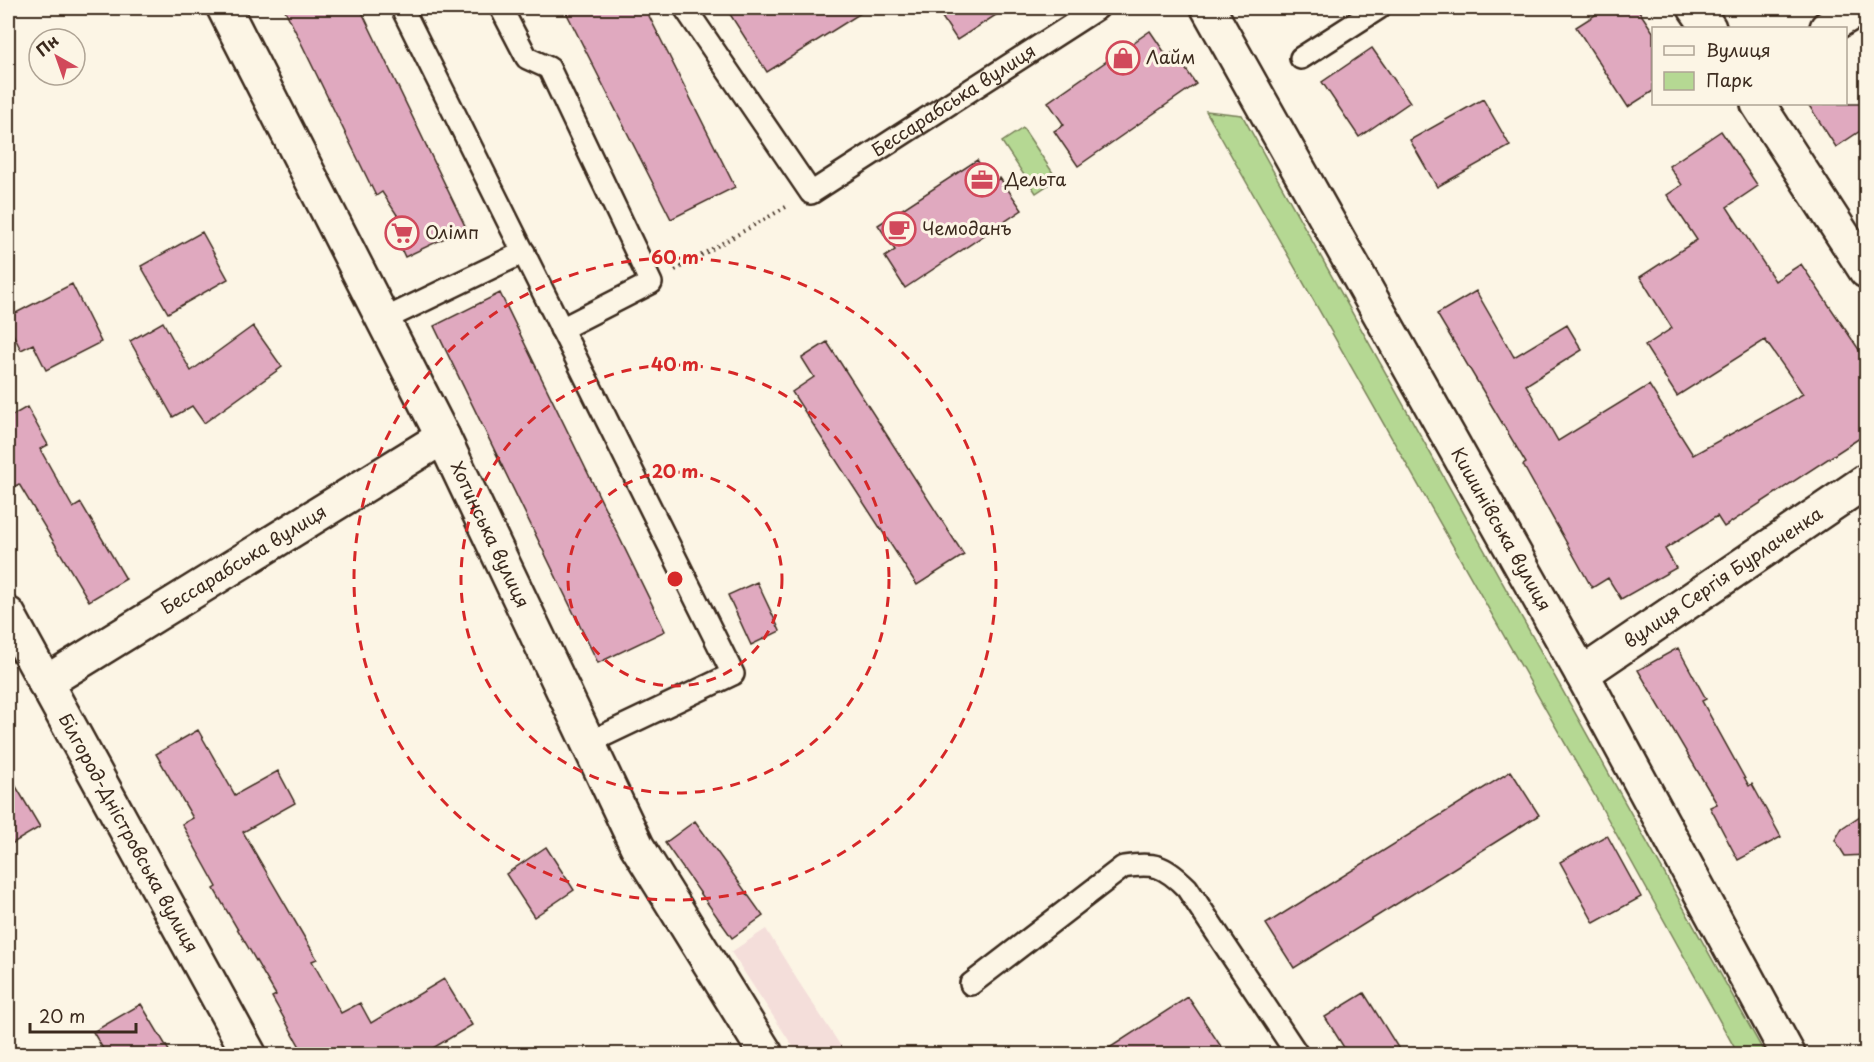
<svg xmlns="http://www.w3.org/2000/svg" width="1874" height="1062" font-family="'Playpen Sans',sans-serif">
	<style>
		.built { fill: #f4deda }
		.green { fill: #b5d893; stroke: #788158; stroke-width: 1.5 }
		.building { fill: #e0a9bf; stroke: #3b2a1e; stroke-width: 1.5 }
		.lines { fill: none; stroke-linecap: round; stroke-linejoin: round }
		.lane-casing { stroke: #3b2a1e; stroke-width: 26 }
		.street-casing { stroke: #3b2a1e; stroke-width: 38 }
		.secondary-casing { stroke: #3b2a1e; stroke-width: 38 }
		.path { stroke: #3b2a1e; stroke-width: 4; stroke-dasharray: 1.5 4.5; stroke-linecap: butt }
		.lane { stroke: #fcf5e5; stroke-width: 21 }
		.street { stroke: #fcf5e5; stroke-width: 33 }
		.secondary { stroke: #fcf5e5; stroke-width: 33 }
		.ring { fill: none; stroke: #d62828; stroke-width: 3; stroke-dasharray: 10 8 }
		.labels { text-anchor: middle; stroke-width: 6; stroke-linejoin: round; paint-order: stroke }
		.poi-label { font-size: 18px; fill: #3b2a1e; stroke: #fcf5e5; text-anchor: start }
		.street-label { font-size: 18px; fill: #3b2a1e; stroke: #fcf5e5 }
		.centre { fill: #d62828; stroke: #fcf5e5; stroke-width: 3 }
		.ring-label { font-size: 18px; text-anchor: middle; font-weight: bold; fill: #d62828; stroke: #fcf5e5; stroke-width: 6; stroke-linejoin: round; paint-order: stroke }
	</style>
	<rect width="100%" height="100%" fill="#fcf5e5"/>
	<filter id="ink" filterUnits="userSpaceOnUse"><feTurbulence type="fractalNoise" baseFrequency=".0167" numOctaves="2"/><feDisplacementMap in="SourceGraphic" scale="12" xChannelSelector="R" yChannelSelector="G"/><feConvolveMatrix kernelMatrix="1 2 1 2 8 2 1 2 1" color-interpolation-filters="sRGB"/></filter>
	<g filter="url(#ink)">
		<!-- built -->
		<path class="built" d="M 766,929 L 798,981 L 846,1054 L 798,1054 L 731,952 Z"/>
		<!-- green -->
		<path class="green" d="M 1206,111 L 1242,115 L 1765,1054 L 1738,1054 L 1604,812 Z
			M 1023,128 L 1057,179 L 1036,193 L 1002,142 Z"/>
		<!-- building -->
		<path class="building" d="M 284,8 L 360,8 L 466,228 L 405,257 L 391,227 L 401,221 L 382,192 L 376,196 Z
			M 564,8 L 645,8 L 735,187 L 671,219 Z
			M 726,8 L 869,8 L 767,72 Z
			M 936,8 L 1007,8 L 957,40 Z
			M 1606,8 L 1637,8 L 1653,32 L 1653,91 L 1628,107 L 1576,27 Z
			M 1150,31 L 1167,56 L 1174,52 L 1196,84 L 1078,166 L 1054,131 L 1064,125 L 1048,102 Z
			M 1372,48 L 1410,102 L 1359,137 L 1322,82 Z
			M 1483,99 L 1510,146 L 1437,187 L 1410,140 Z
			M 1808,104 L 1866,104 L 1866,127 L 1836,147 Z
			M 1721,131 L 1758,186 L 1727,207 L 1775,281 L 1801,264 L 1866,360 L 1866,434 L 1724,527 L 1717,516 L 1665,549 L 1676,568 L 1621,599 L 1608,578 L 1592,588 L 1523,465 L 1526,463 L 1437,314 L 1476,291 L 1514,357 L 1567,325 L 1582,350 L 1526,385 L 1558,441 L 1649,385 L 1693,455 L 1803,394 L 1765,340 L 1677,396 L 1645,346 L 1672,328 L 1640,277 L 1697,240 L 1667,195 L 1682,185 L 1669,166 Z
			M 977,160 L 992,183 L 1000,178 L 1022,210 L 905,288 L 885,257 L 895,250 L 878,225 Z
			M 202,232 L 228,279 L 168,313 L 141,266 Z
			M 72,284 L 101,342 L 46,370 L 33,344 L 21,350 L 8,324 L 8,317 Z
			M 500,293 L 665,631 L 598,663 L 434,326 Z
			M 163,322 L 191,371 L 253,326 L 282,367 L 204,423 L 192,406 L 173,417 L 130,341 Z
			M 827,342 L 964,555 L 917,585 L 792,392 L 814,377 L 802,358 Z
			M 27,407 L 48,445 L 40,449 L 73,508 L 81,503 L 126,579 L 89,601 L 19,484 L 8,490 L 8,418 Z
			M 757,582 L 780,631 L 751,645 L 728,595 Z
			M 1678,648 L 1706,699 L 1702,701 L 1749,786 L 1752,784 L 1781,837 L 1738,860 L 1710,807 L 1717,804 L 1638,670 Z
			M 198,730 L 235,795 L 278,771 L 295,803 L 243,832 L 317,959 L 312,961 L 341,1013 L 360,1003 L 371,1023 L 444,979 L 472,1025 L 423,1054 L 304,1054 L 272,997 L 276,995 L 214,889 L 217,887 L 182,824 L 193,818 L 156,754 Z
			M 1511,771 L 1539,815 L 1294,968 L 1266,924 Z
			M 8,773 L 40,827 L 8,846 Z
			M 1866,812 L 1866,855 L 1845,856 L 1835,840 L 1842,828 Z
			M 695,821 L 763,916 L 732,938 L 665,843 Z
			M 1607,835 L 1641,897 L 1594,923 L 1560,862 Z
			M 546,847 L 574,890 L 534,917 L 506,874 Z
			M 1364,993 L 1402,1054 L 1348,1054 L 1325,1017 Z
			M 1188,997 L 1226,1054 L 1100,1054 Z
			M 141,1004 L 171,1054 L 106,1054 L 93,1032 Z"/>
		<g class="lines">
			<!-- lane casing -->
			<g class="lane-casing">
				<g id="lane">
					<path d="M 402,8 L 733,674 L 588,743"/>
					<path d="M 501,8 L 527,58 L 549,68 L 651,283 L 561,329"/>
					<path id="s1" d="M 685,8 L 811,193 L 1098,8"/>
					<path d="M 1301,58 L 1379,8"/>
					<path d="M 383,320 L 524,252"/>
					<path d="M 971,984 L 1123,867 C 1154,862 1164,865 1187,888 L 1297,1054"/>
				</g>
			</g>
			<!-- street casing -->
			<g class="street-casing">
				<g id="street">
					<path id="s2" d="M 224,8 L 443,437 L 637,846 L 766,1054"/>
					<path d="M 1695,8 L 1709,28"/>
					<path d="M 1827,28 L 1860,8"/>
					<path d="M 1758,104 L 1866,271"/>
					<path id="s3" d="M 1582,674 L 1866,481"/>
					<path id="s4" d="M 45,683 L 443,437"/>
				</g>
			</g>
			<!-- secondary casing -->
			<g class="secondary-casing">
				<g id="secondary">
					<path id="s5" d="M 1208,8 L 1582,674 L 1788,1054"/>
					<path id="s6" d="M 8,614 L 249,1054"/>
				</g>
			</g>
			<!-- path -->
			<path class="path" d="M 675,270 L 786,207"/>
			<!-- lane -->
			<use href="#lane" class="lane"/>
			<!-- street -->
			<use href="#street" class="street"/>
			<!-- secondary -->
			<use href="#secondary" class="secondary"/>
		</g>
	</g>
	<!-- distance rings -->
	<g class="ring">
		<circle cx="675" cy="579" r="107"/>
		<circle cx="675" cy="579" r="214"/>
		<circle cx="675" cy="579" r="321"/>
	</g>
	<!-- icons -->
	<defs>
		<g id="shop-ring" transform="scale(1.725)"><circle r="9.5" fill="#fcf5e5" stroke="#d1495b" stroke-width="1.5"/><path d="M-5-2.5h2.3a2.7 3.5 0 0 1 5.4 0H5L5.5 6h-11ZM-1.5-2.5h3a1.5 2.3 0 0 0-3 0Z" fill="#d1495b"/></g>
		<g id="office-ring" transform="scale(1.725)"><circle r="9.5" fill="#fcf5e5" stroke="#d1495b" stroke-width="1.5"/><path d="M-6-3h4V-5.5h4V-3h4V5H-6ZM-1-4.5V-3h2v-1.5ZM-6 0V1H6V0Z" fill="#d1495b"/></g>
		<g id="cafe-ring" transform="scale(1.725)"><circle r="9.5" fill="#fcf5e5" stroke="#d1495b" stroke-width="1.5"/><path d="M-5.5-4.5H6V0H3Q3 3.5 0 3.5H-2.5Q-5.5 3.5-5.5 0ZM3-3.2v2h1.7v-2ZM-6 4.5H4V6H-6Z" fill="#d1495b"/></g>
		<g id="supermarket-ring" transform="scale(1.725)"><circle r="9.5" fill="#fcf5e5" stroke="#d1495b" stroke-width="1.5"/><path d="M-6-5.5h2.5l.6 2H6L4.5 2H-2.5L-4.4-4H-6ZM-1.5 3.2a1.3 1.3 0 1 0 .1 0ZM3 3.2a1.3 1.3 0 1 0 .1 0Z" fill="#d1495b"/></g>
	</defs>
	<g fill-rule="evenodd">
		<use href="#shop-ring" x="1123" y="58"/>
		<use href="#office-ring" x="982" y="180"/>
		<use href="#cafe-ring" x="899" y="229"/>
		<use href="#supermarket-ring" x="402" y="233"/>
	</g>
	<g class="labels">
		<!-- poi labels -->
		<g class="poi-label">
			<text x="1146" y="64">Лайм</text>
			<text x="1005" y="186">Дельта</text>
			<text x="922" y="235">Чемоданъ</text>
			<text x="425" y="239">Олімп</text>
		</g>
		<!-- street labels -->
		<g class="street-label">
			<text dy="6" stroke="none"><textPath href="#s1" startOffset="394">Бессарабська вулиця</textPath></text>
			<text dy="6" stroke="none"><textPath href="#s5" startOffset="598">Кишинівська вулиця</textPath></text>
			<text dy="6" stroke="none"><textPath href="#s2" startOffset="590">Хотинська вулиця</textPath></text>
			<text dy="6" stroke="none"><textPath href="#s4" startOffset="234">Бессарабська вулиця</textPath></text>
			<text dy="6" stroke="none"><textPath href="#s3" startOffset="171">вулиця Сергія Бурлаченка</textPath></text>
			<text dy="6" stroke="none"><textPath href="#s6" startOffset="250">Білгород-Дністровська вулиця</textPath></text>
		</g>
	</g>
	<circle cx="675" cy="579" r="9" class="centre"/>
	<g class="ring-label">
		<text x="675" y="264">60 m</text>
		<text x="675" y="371">40 m</text>
		<text x="675" y="478">20 m</text>
	</g>
	<!-- margin -->
	<rect width="1874" height="1062" fill="none" stroke="#fcf5e5" stroke-width="30"/>
	<rect x="15" y="15" width="1844" height="1032" fill="none" stroke="#3b2a1e" stroke-width="2" filter="url(#ink)"/>
	<!-- legend -->
	<rect x="1652" y="27" width="195" height="78" fill="#fcf5e5" stroke="#afa495" stroke-width="1.5"/>
	<rect x="1664" y="46" width="30" height="9" fill="#fcf5e5" stroke="#afa495" stroke-width="1.5"/>
	<text x="1706" y="57" font-size="18" fill="#3b2a1e">Вулиця</text>
	<rect x="1664" y="72" width="30" height="18" fill="#b5d893" stroke="#afa495" stroke-width="1.5"/>
	<text x="1706" y="87" font-size="18" fill="#3b2a1e">Парк</text>
	<!-- north arrow -->
	<g transform="translate(57 57) rotate(320)"><circle r="28" fill="#fcf5e5" stroke="#afa495" stroke-width="1.5"/>
	<path d="M0-4.5L10 22L0 15L-10 22Z" fill="#d1495b"/>
	<text y="-9" font-size="16" font-weight="bold" text-anchor="middle" fill="#3b2a1e">Пн</text>
	</g>
	<!-- scale -->
	<path d="M30 1023v9h106v-9" fill="none" stroke="#3b2a1e" stroke-width="3"/>
	<text x="39" y="1023" font-size="18" fill="#3b2a1e" stroke="#fcf5e5" stroke-width="4.5" paint-order="stroke">20 m</text>
</svg>
